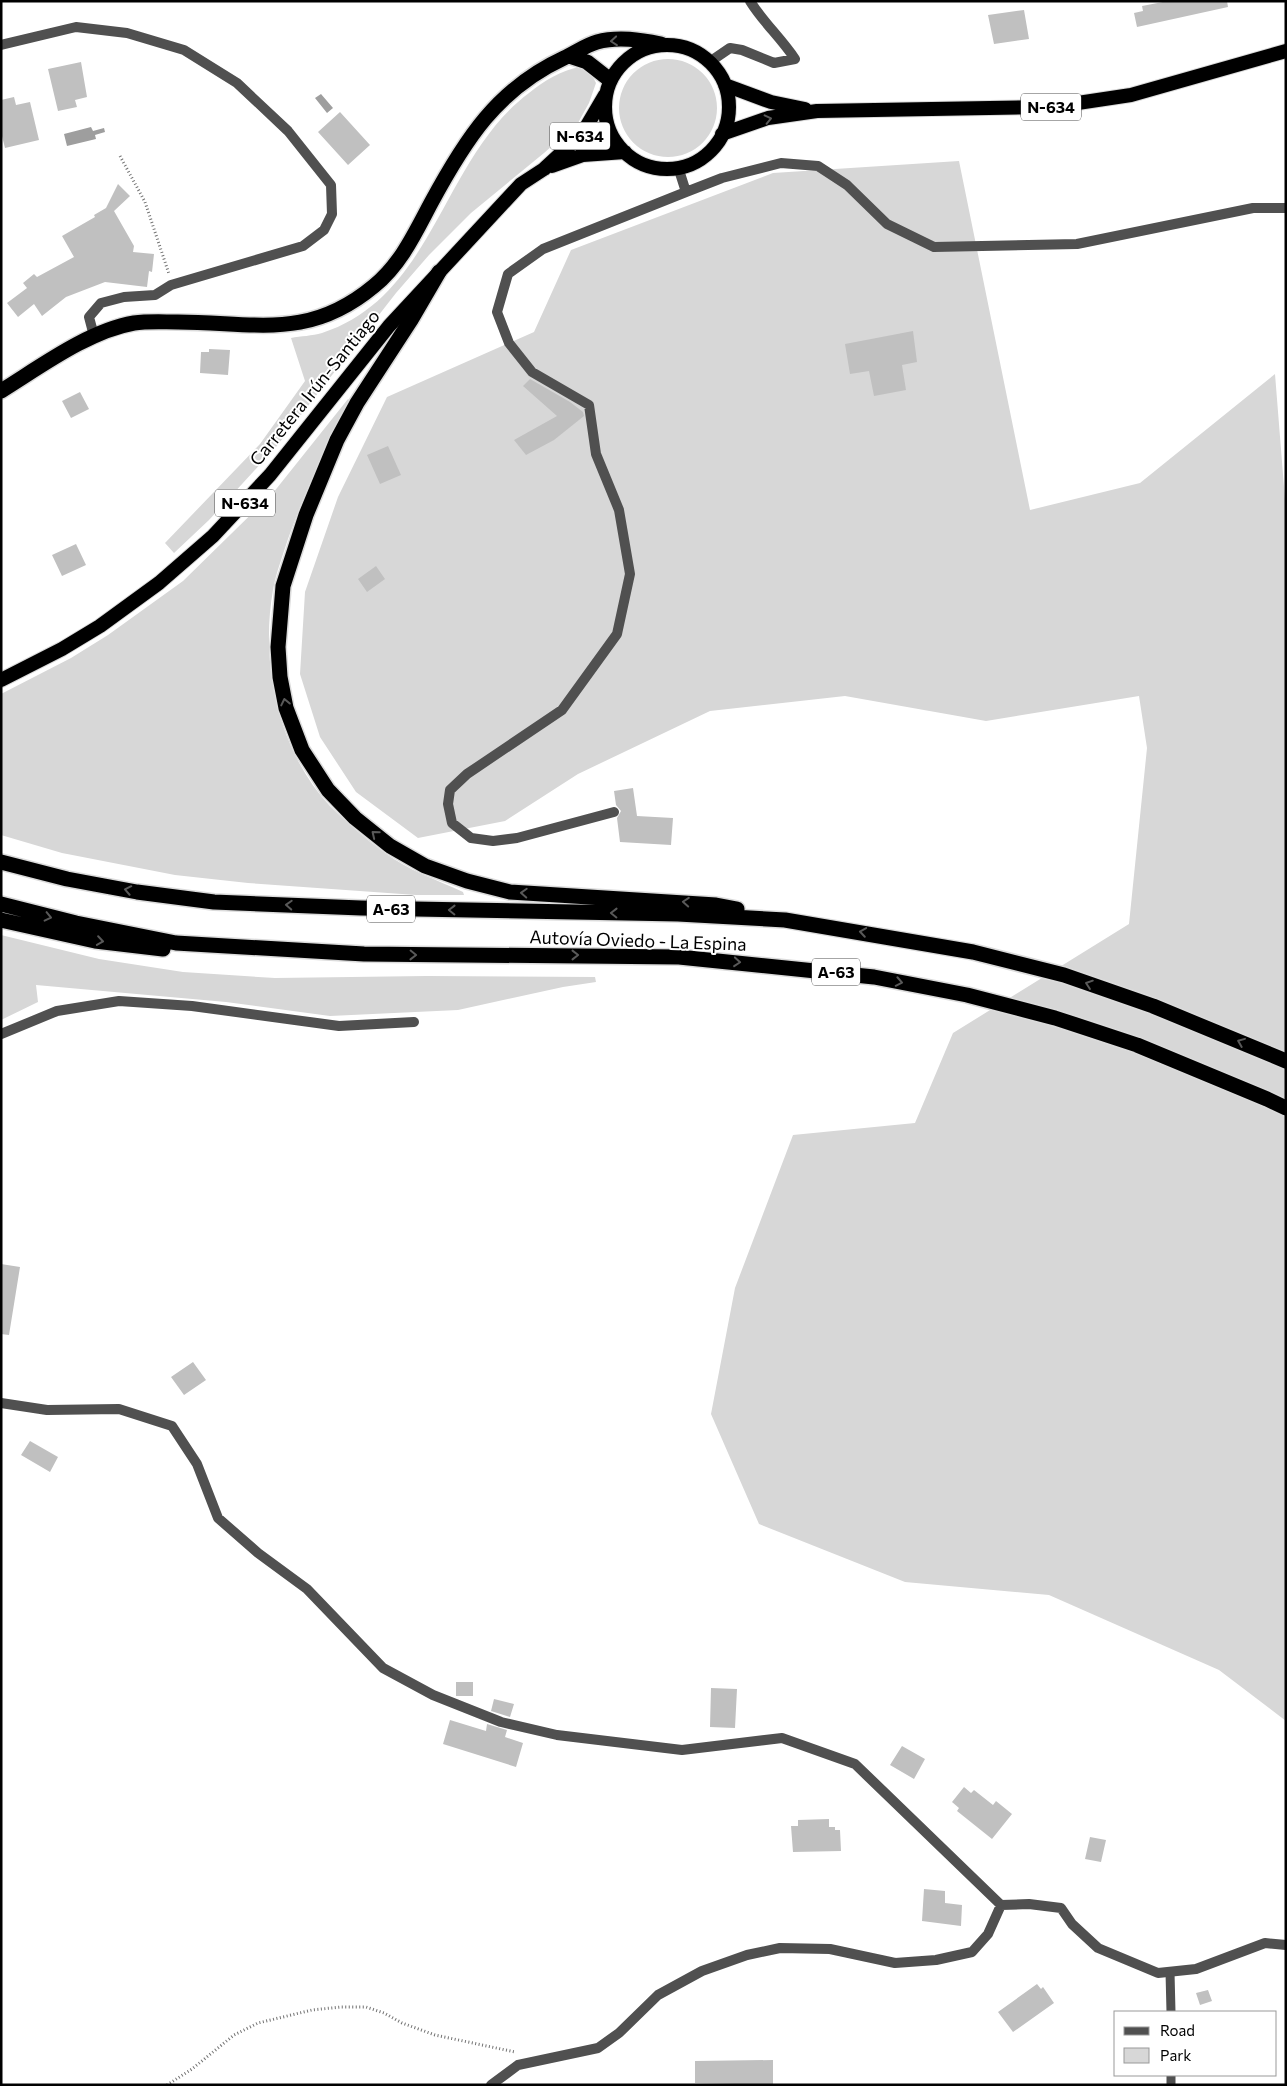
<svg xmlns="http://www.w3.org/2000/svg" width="1287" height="2086" font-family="Commissioner,sans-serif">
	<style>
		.green { fill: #d7d7d7 }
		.water { fill: #9e9e9e }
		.building { fill: #c0c0c0 }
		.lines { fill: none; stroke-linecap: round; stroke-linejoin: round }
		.trunk-casing { stroke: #dbdbdb; stroke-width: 16 }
		.motorway-casing { stroke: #dbdbdb; stroke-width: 18 }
		.path { stroke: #727272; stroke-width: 3; stroke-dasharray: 1 2.5; stroke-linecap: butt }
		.service { stroke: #505050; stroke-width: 9 }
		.minor { stroke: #505050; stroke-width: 10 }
		.trunk { stroke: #000; stroke-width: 14 }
		.motorway { stroke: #000; stroke-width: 15 }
		.oneway { stroke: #595959 }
		.labels { text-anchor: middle; stroke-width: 4; stroke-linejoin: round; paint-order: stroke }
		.shield { fill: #fff; stroke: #4c4c4c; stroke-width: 1 }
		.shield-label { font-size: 16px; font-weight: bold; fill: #000 }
		.street-label { font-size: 18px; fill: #000; stroke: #fff }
	</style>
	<rect width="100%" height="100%" fill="#fff"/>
	<!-- green -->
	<path class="green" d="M619 108a49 49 0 1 1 98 0a49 49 0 1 1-98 0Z
		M 580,67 L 592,75 L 596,83 L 589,103 L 578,123 L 544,153 L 471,213 L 429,255 L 396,293 L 276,447 L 209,520 L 174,553 L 165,543 L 260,444 L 305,381 L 291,338 C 301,336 312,336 322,333 C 435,296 441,159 529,93 C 544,81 561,70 580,67 Z
		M 959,161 L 1030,510 L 1140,483 L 1275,374 L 1286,512 L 1286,1721 L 1219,1670 L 1049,1595 L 905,1582 L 759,1524 L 711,1414 L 735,1288 L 793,1135 L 915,1123 L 953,1033 L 1129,924 L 1147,748 L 1139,696 L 986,721 L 845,696 L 710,711 L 578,774 L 505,821 L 418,838 L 356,792 L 320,737 L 300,674 L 305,592 L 338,497 L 387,397 L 534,332 L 571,250 L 773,173 Z
		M 348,399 L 351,401 C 326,445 305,491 288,539 C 283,555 276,573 273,590 C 260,663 278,751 330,806 C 347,823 366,839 385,853 C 408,870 437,880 463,892 L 464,895 L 416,895 L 248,883 L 175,875 L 62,853 L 1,835 L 1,694 L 71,658 L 108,635 L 183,581 L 273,493 Z
		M 1,935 L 99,959 L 183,972 L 275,978 L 427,976 L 595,977 L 596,982 L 563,987 L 458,1010 L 330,1016 L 226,1002 L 36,985 L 38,1002 L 1,1020 Z"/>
	<!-- water -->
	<path class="water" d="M 321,94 L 333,108 L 327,113 L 315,98 Z
		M 91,127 L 93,131 L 104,128 L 105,132 L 95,135 L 96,139 L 67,146 L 64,134 Z"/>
	<!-- building -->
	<path class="building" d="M 1168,1 L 1227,1 L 1228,7 L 1137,27 L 1134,13 L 1143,11 L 1142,6 Z
		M 1024,10 L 1029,39 L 994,44 L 988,15 Z
		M 81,62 L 87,97 L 75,100 L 77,107 L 58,111 L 48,69 Z
		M 14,97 L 16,105 L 30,102 L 39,140 L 5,148 L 1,132 L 1,100 Z
		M 340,112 L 370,145 L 348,165 L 318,132 Z
		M 118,184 L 130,196 L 114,211 L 134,246 L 133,252 L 154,254 L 152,272 L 149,271 L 147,287 L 105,282 L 66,297 L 42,316 L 34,304 L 18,317 L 7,303 L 27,288 L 23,283 L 34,274 L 37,277 L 74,257 L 62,236 L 95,217 L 94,215 L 106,208 Z
		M 913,331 L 917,362 L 902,365 L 906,390 L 874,396 L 869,371 L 850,374 L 845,344 Z
		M 209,349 L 230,350 L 228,375 L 200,373 L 201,352 L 209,352 Z
		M 530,379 L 570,402 L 583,412 L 584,416 L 554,440 L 526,455 L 514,440 L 557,416 L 523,386 Z
		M 80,392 L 89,409 L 71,418 L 62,401 Z
		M 388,446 L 401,475 L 380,484 L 367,455 Z
		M 76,544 L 86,565 L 62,576 L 52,555 Z
		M 376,566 L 385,579 L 367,592 L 358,579 Z
		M 633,788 L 637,816 L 673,818 L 671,845 L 620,842 L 617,818 L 621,811 L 616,805 L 614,791 Z
		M 1,1264 L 20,1267 L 9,1335 L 1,1334 Z
		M 193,1362 L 206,1380 L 184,1395 L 171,1377 Z
		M 30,1441 L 58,1457 L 50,1472 L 21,1455 Z
		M 456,1682 L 473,1682 L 473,1696 L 456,1696 Z
		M 711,1688 L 737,1689 L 735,1728 L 710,1727 Z
		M 494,1699 L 514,1704 L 510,1717 L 491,1711 Z
		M 450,1720 L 486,1731 L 487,1724 L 507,1730 L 505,1737 L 523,1743 L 516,1767 L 443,1744 Z
		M 902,1746 L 925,1759 L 914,1779 L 890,1765 Z
		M 964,1787 L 971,1793 L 974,1790 L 993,1805 L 996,1801 L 1012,1814 L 992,1839 L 957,1811 L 959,1808 L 952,1802 Z
		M 829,1819 L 829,1827 L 835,1827 L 835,1830 L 840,1830 L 841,1851 L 793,1852 L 791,1826 L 798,1826 L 798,1820 Z
		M 1090,1837 L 1106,1840 L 1101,1862 L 1085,1859 Z
		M 924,1889 L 945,1891 L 945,1903 L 962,1905 L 961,1926 L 922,1921 Z
		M 1037,1984 L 1041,1989 L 1043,1987 L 1054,2003 L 1013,2032 L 998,2012 Z
		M 1208,1990 L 1212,2001 L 1200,2005 L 1196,1993 Z
		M 773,2060 L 773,2085 L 695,2083 L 695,2061 Z"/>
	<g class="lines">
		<!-- trunk casing -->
		<g class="trunk-casing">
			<path id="trunk" d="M605 107a62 62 0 1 1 124 0a62 62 0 1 1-124 0Z
				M 725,85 L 771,102 L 805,109
				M 722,134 L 768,118 L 817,111 L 1051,107 L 1131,95 L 1286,51
				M 552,166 L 583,155 L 625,152
				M 1,680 L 62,649 L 100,626 L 159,583 L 213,536 L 270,475 L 389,326 L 521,184 L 544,169 L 582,134 L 605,95"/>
		</g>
		<!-- motorway casing -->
		<g class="motorway-casing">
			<path id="motorway" d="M 569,56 L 587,62 L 610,80
				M 439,272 L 411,320 L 357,403 L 337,440 L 306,515 L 283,586 L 278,647 L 280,677 L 286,708 L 302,750 L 328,790 L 355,818 L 390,846 L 425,866 L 467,881 L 510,892 L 716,905 L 737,909
				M 1,391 C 40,367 88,331 134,323 C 148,321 163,322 178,322 C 255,322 308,341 374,286 C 401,264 415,233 431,203 C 465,140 497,89 564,58 C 575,53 586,45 597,42 C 618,36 641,40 661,44
				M 1,862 L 67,879 L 137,892 L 214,902 L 361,908 L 678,914 L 785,920 L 973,952 L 1064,975 L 1153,1006 L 1286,1061
				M 1,904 L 76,923 L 176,943 L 364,954 L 679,957 L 874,977 L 967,995 L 1055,1018 L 1137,1045 L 1267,1099 L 1286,1108
				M 1,920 L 95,941 L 163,949"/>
		</g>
		<!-- path -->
		<path class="path" d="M 120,156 L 145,202 L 169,274
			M 167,2085 L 192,2069 L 234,2035 L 258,2023 L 312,2010 L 341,2007 L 366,2007 L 384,2013 L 402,2023 L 435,2035 L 515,2052"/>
		<!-- service -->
		<path class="service" d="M 1170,1972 L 1171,2012
			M 1171,2075 L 1171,2085"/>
		<!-- minor -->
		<path class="minor" d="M 1,45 L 76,27 L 127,33 L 184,50 L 237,83 L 288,131 L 331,185 L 332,214 L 324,230 L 303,246 L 171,285 L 155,295 L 124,297 L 101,303 L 89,317 L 94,336
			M 711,61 L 730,48 L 742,50 L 774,63 L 795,59 C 781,38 763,22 750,1
			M 679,170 L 686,192 L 722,178 L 781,163 L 818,166 L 847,185 L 887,224 L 934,247 L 1077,244 L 1253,208 L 1286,208
			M 614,812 L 517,838 L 493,841 L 471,838 L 452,823 L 448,804 L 450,790 L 467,774 L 562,710 L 617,634 L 630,574 L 619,510 L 596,454 L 589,405 L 532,372 L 509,343 L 497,312 L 508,274 L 543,249 L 686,192
			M 1,1034 L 57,1011 L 119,1001 L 192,1006 L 339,1026 L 414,1022
			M 1,1403 L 47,1410 L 119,1409 L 172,1426 L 197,1464 L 218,1518 L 258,1553 L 307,1589 L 383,1668 L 433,1695 L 501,1722 L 557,1735 L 682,1750 L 782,1738 L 855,1764 L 1001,1905 L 1029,1904 L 1061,1908 L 1072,1924 L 1098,1948 L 1158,1973 L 1196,1969 L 1265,1943 L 1286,1945
			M 491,2085 L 518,2065 L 598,2048 L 619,2033 L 658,1995 L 702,1971 L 747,1955 L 780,1948 L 830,1949 L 895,1963 L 936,1960 L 972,1952 L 988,1934 L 1001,1905"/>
		<!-- trunk -->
		<use href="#trunk" class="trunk"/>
		<!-- motorway -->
		<use href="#motorway" class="motorway"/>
	</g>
	<!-- one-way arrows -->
	<defs><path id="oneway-chevron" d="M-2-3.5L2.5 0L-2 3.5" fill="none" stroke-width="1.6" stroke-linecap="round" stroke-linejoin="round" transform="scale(1.25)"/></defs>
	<g class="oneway">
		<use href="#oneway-chevron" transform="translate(614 41) rotate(175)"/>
		<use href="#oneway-chevron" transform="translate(768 119) rotate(-13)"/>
		<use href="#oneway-chevron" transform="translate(285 702) rotate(-102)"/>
		<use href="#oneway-chevron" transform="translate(375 834) rotate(-141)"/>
		<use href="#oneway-chevron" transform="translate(128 890) rotate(-169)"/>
		<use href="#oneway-chevron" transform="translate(524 893) rotate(-177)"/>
		<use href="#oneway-chevron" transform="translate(686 902) rotate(-176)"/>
		<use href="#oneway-chevron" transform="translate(289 905) rotate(-177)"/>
		<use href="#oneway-chevron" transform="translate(452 910) rotate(-179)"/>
		<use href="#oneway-chevron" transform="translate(614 913) rotate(-179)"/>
		<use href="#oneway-chevron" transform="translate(48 917) rotate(13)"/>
		<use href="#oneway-chevron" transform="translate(863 932) rotate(-171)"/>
		<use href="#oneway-chevron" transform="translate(100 941) rotate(8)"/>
		<use href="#oneway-chevron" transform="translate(413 955) rotate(1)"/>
		<use href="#oneway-chevron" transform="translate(575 955)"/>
		<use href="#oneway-chevron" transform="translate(737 962) rotate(5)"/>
		<use href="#oneway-chevron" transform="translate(899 982) rotate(11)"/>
		<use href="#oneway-chevron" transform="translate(1089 984) rotate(-161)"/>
		<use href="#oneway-chevron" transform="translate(1241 1042) rotate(-158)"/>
	</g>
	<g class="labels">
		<!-- shield labels -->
		<g class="shield">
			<rect x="1021" y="93.5" width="60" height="27" rx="4"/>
			<rect x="550" y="122.5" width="60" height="27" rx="4"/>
			<rect x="215" y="489.5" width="60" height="27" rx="4"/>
			<rect x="367" y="895.5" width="48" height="27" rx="4"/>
			<rect x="812" y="958.5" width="48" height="27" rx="4"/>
		</g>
		<g class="shield-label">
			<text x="1051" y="113">N-634</text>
			<text x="580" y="142">N-634</text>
			<text x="245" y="509">N-634</text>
			<text x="391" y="915">A-63</text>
			<text x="836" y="978">A-63</text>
		</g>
		<!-- street labels -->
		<g class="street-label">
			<text transform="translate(315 388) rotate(-51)" y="6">Carretera Irún-Santiago</text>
			<text transform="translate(638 941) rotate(2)" y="6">Autovía Oviedo - La Espina</text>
		</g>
	</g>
	<!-- border -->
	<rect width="1287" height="2086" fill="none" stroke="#000000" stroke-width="5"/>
	<!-- legend -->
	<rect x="1114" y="2011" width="162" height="65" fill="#ffffff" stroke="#999999"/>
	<rect x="1124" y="2027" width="25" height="8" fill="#505050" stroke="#999999"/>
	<text x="1160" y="2036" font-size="15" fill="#000000">Road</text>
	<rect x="1124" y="2048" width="25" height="15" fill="#d7d7d7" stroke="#999999"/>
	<text x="1160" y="2061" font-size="15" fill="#000000">Park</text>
</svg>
